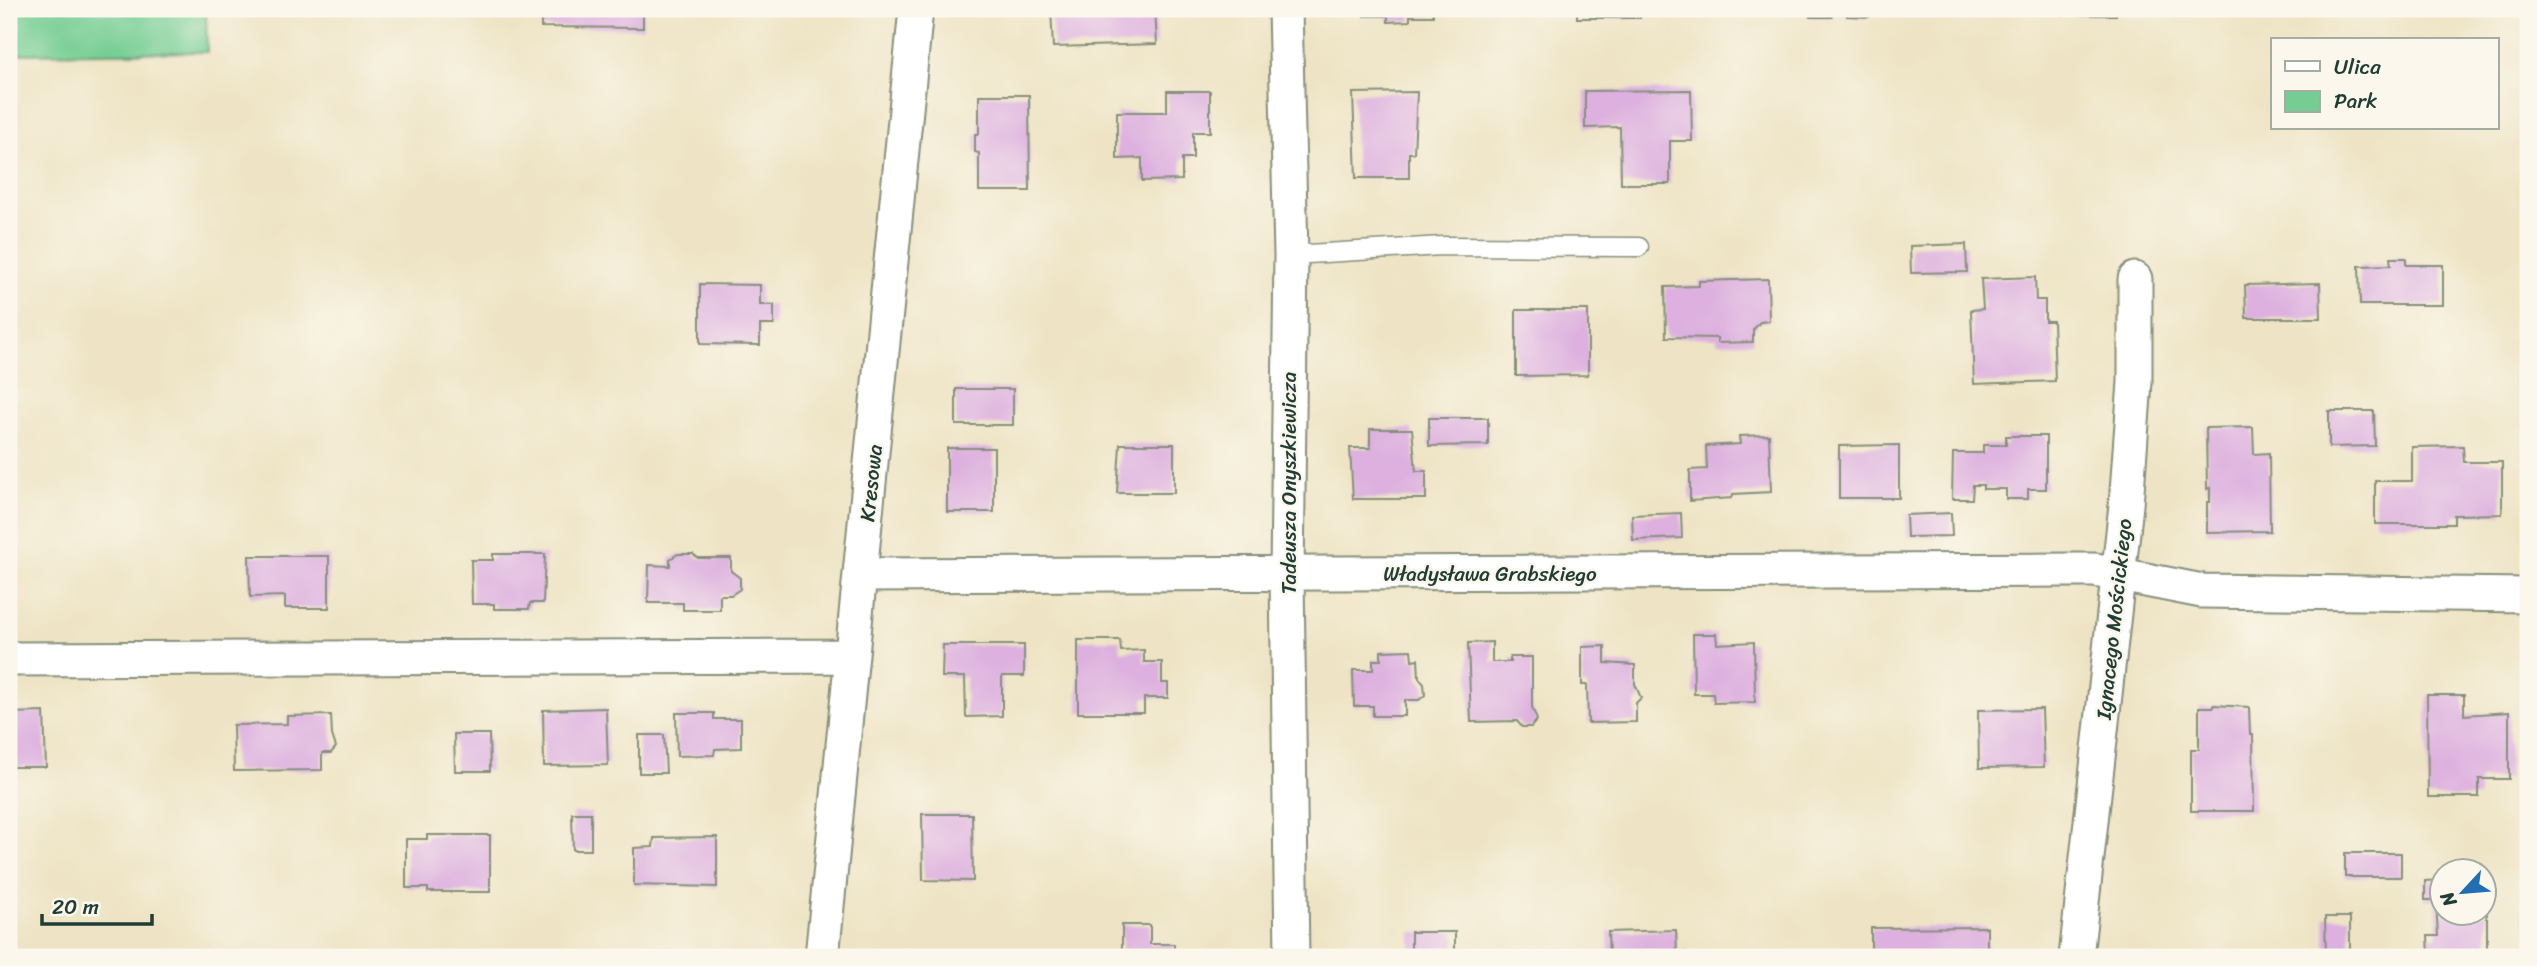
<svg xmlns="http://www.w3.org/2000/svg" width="2537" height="966" font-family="Sriracha,sans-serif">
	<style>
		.green { fill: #75cd93; stroke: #4a8564; stroke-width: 2 }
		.building { fill: #ddb0df }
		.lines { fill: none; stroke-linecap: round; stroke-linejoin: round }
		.lane-casing { stroke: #86907c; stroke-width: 21 }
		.street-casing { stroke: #86907c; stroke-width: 37 }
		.lane { stroke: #fff; stroke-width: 18 }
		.street { stroke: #fff; stroke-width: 33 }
		.labels { text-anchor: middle; stroke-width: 5; stroke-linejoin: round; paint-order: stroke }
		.street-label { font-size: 21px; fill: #1f3d34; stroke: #fbf7ec }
	</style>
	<rect width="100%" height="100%" fill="#fbf7ec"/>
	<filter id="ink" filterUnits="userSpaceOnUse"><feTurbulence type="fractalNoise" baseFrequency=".0143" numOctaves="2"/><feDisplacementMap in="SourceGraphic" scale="14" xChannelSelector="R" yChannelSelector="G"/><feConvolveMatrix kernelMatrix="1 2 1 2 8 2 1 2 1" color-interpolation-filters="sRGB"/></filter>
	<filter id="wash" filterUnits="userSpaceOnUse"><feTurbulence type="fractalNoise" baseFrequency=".00686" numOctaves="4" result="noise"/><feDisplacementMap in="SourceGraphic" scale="28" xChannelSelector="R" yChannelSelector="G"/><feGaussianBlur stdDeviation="1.57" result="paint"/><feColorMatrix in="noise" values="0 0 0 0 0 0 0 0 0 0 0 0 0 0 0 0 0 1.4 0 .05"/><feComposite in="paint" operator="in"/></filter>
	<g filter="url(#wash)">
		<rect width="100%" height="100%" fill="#eee4c5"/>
		<!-- green -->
		<path class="green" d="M 9,9 L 206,9 L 207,52 L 9,54 Z"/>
		<g id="blocks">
			<!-- building -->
			<path class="building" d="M 541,9 L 643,9 L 643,28 L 541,27 Z
				M 1051,9 L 1155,9 L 1157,44 L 1053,47 Z
				M 1364,9 L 1433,9 L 1433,16 L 1410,16 L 1410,21 L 1388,22 L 1388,16 L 1364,16 Z
				M 1546,9 L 1577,9 L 1577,11 L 1546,12 Z
				M 1577,9 L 1640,9 L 1640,18 L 1577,18 Z
				M 1810,9 L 1869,9 L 1869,17 L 1847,16 L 1846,12 L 1831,12 L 1832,17 L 1810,17 Z
				M 2061,9 L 2116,9 L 2116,15 L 2061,15 Z
				M 1691,90 L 1692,141 L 1670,141 L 1670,184 L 1621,184 L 1620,127 L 1585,128 L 1585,91 Z
				M 1167,91 L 1210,91 L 1210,132 L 1193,132 L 1193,158 L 1182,158 L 1182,180 L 1142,181 L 1142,158 L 1117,159 L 1117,112 L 1167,112 Z
				M 1417,92 L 1414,153 L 1409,153 L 1409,178 L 1356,178 L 1353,93 Z
				M 979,95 L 1029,95 L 1030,191 L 979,191 L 979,153 L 975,152 L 975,134 L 979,134 Z
				M 1966,244 L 1967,272 L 1911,273 L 1910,246 Z
				M 2390,258 L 2406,258 L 2406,265 L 2443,265 L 2443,305 L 2360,305 L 2359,266 L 2391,265 Z
				M 2035,277 L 2036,300 L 2045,300 L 2045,321 L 2053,321 L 2055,381 L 1974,384 L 1971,310 L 1983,309 L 1981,279 Z
				M 1768,279 L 1769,321 L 1760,322 L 1753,330 L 1753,342 L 1717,343 L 1717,338 L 1666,337 L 1665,287 L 1699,286 L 1699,281 Z
				M 2320,283 L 2321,318 L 2246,318 L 2245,285 Z
				M 700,284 L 760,285 L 760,305 L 774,305 L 774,325 L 760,325 L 760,345 L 700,344 Z
				M 1516,310 L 1588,310 L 1588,375 L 1516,376 Z
				M 956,389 L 1013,389 L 1013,425 L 956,425 Z
				M 2329,411 L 2374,411 L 2375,446 L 2329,447 Z
				M 1429,418 L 1488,418 L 1488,445 L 1429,446 Z
				M 2253,427 L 2254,454 L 2269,453 L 2270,531 L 2207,532 L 2207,502 L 2210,502 L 2210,488 L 2207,489 L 2206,428 Z
				M 1370,429 L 1412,429 L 1416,471 L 1426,471 L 1426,499 L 1353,499 L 1350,448 L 1370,448 Z
				M 1769,435 L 1771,492 L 1733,494 L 1732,498 L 1690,501 L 1690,470 L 1707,469 L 1706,446 L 1740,444 L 1739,436 Z
				M 2006,436 L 2046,436 L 2046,489 L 2028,489 L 2028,499 L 2006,499 L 2006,489 L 1983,489 L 1983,485 L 1973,485 L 1972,499 L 1952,499 L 1953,453 L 1983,453 L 1983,445 L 2006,445 Z
				M 1120,444 L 1174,444 L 1174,493 L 1117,493 Z
				M 1899,445 L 1899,498 L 1839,498 L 1839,446 Z
				M 2463,446 L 2464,462 L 2502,462 L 2502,514 L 2454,515 L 2454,524 L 2375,524 L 2375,481 L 2412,481 L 2412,447 Z
				M 947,448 L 994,448 L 994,512 L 947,512 Z
				M 1681,513 L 1682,538 L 1633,540 L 1632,515 Z
				M 1951,513 L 1952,536 L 1907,537 L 1906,515 Z
				M 493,554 L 545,554 L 543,603 L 530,603 L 529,609 L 494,609 L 494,604 L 472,604 L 471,560 L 493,560 Z
				M 678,554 L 693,554 L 698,558 L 731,558 L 731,571 L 740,578 L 740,589 L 731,595 L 720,595 L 720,610 L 683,610 L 683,603 L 648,603 L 649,565 L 670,566 L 670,559 Z
				M 249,556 L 329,556 L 329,608 L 285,608 L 285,596 L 250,597 Z
				M 1693,634 L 1716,634 L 1717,644 L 1754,642 L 1755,702 L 1714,703 L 1713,694 L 1694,694 Z
				M 1078,640 L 1120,640 L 1121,651 L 1144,650 L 1144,662 L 1162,662 L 1162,683 L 1168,683 L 1168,698 L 1144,698 L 1144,713 L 1078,713 Z
				M 1492,642 L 1492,662 L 1510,662 L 1510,657 L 1532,657 L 1532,707 L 1537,720 L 1531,727 L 1522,727 L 1517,721 L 1471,722 L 1468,643 Z
				M 943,645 L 1024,645 L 1024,676 L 1002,676 L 1002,716 L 966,717 L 965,677 L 942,677 Z
				M 1605,646 L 1605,663 L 1635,665 L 1635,684 L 1641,698 L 1636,703 L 1636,722 L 1588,723 L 1587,685 L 1582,685 L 1582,647 Z
				M 1411,650 L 1412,660 L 1418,659 L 1419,678 L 1424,684 L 1425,695 L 1419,700 L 1405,700 L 1405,716 L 1373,716 L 1373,706 L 1354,706 L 1353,670 L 1373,670 L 1373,660 L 1381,660 L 1381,651 Z
				M 2427,695 L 2464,695 L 2464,715 L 2509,712 L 2509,779 L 2479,779 L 2479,797 L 2428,797 Z
				M 2213,705 L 2249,707 L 2250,735 L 2253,735 L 2254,811 L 2191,811 L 2191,749 L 2199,749 L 2199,707 L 2213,707 Z
				M 606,708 L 608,765 L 544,766 L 543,710 Z
				M 2042,709 L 2044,767 L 1979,768 L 1978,710 Z
				M 44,712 L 46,767 L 9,767 L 9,713 Z
				M 676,713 L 714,713 L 714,719 L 741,719 L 741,748 L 715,749 L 714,755 L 677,756 Z
				M 331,715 L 332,735 L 336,747 L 331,753 L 322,753 L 322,770 L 234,771 L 233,725 L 287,724 L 287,716 Z
				M 454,734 L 489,734 L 490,771 L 455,771 Z
				M 639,735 L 664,735 L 666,773 L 639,773 Z
				M 572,813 L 591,813 L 591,850 L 573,850 Z
				M 922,814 L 972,814 L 973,881 L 923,880 Z
				M 427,835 L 490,835 L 490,892 L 428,892 L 428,888 L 406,888 L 406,839 L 427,839 Z
				M 717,837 L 717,887 L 634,885 L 634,848 L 653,847 L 654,838 Z
				M 2345,853 L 2401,853 L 2401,877 L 2345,877 Z
				M 2442,880 L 2442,914 L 2487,914 L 2487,957 L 2429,955 L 2428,936 L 2438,936 L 2436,900 L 2425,900 L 2425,881 Z
				M 2325,917 L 2350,917 L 2350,957 L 2326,957 Z
				M 1122,925 L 1150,925 L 1150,944 L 1174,944 L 1174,957 L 1122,957 Z
				M 1987,927 L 1987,957 L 1871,957 L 1871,928 Z
				M 1676,930 L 1677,952 L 1687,952 L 1687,957 L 1609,957 L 1608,932 Z
				M 1411,932 L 1455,932 L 1455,951 L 1460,951 L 1460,957 L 1406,957 L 1406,951 L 1411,951 Z"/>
		</g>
	</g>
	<g filter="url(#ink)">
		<use href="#blocks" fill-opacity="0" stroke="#86907c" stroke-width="2"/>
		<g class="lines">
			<!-- lane casing -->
			<g class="lane-casing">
				<path id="lane" d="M 1291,255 L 1442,246 L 1639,247"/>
			</g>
			<!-- street casing -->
			<g class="street-casing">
				<path id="street" d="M 1285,9 L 1291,255 L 1287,575 L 1292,957
					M 862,575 L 2075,570 L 2095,570 L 2202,591 L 2528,595
					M 9,659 L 852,656
					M 822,957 L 916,9
					M 2076,957 L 2126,505 L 2135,382 L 2135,279"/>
			</g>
			<!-- lane -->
			<use href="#lane" class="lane"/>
			<!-- street -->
			<use href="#street" class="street"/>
		</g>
	</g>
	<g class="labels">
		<!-- street labels -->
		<g class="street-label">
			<text transform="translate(871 483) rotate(-84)" y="7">Kresowa</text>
			<text transform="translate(1289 483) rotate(-90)" y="7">Tadeusza Onyszkiewicza</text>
			<text x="1490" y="581">Władysława Grabskiego</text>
			<text transform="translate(2114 619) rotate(-84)" y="7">Ignacego Mościckiego</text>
		</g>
	</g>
	<!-- margin -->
	<rect width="2537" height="966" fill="none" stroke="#fbf7ec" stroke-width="35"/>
	<!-- legend -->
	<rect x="2271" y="38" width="228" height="91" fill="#fbf7ec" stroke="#a3ada2" stroke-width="2"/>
	<rect x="2285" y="61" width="35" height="10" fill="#ffffff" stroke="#a3ada2" stroke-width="2"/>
	<text x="2334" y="74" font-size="21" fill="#1f3d34">Ulica</text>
	<rect x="2285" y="91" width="35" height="21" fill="#75cd93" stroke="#a3ada2" stroke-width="2"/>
	<text x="2334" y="108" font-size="21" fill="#1f3d34">Park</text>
	<!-- north arrow -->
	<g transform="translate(2463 892) rotate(244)"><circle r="33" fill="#fbf7ec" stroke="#a3ada2" stroke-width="2"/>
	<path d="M0-5L12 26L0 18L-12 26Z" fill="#1f6fb2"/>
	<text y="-10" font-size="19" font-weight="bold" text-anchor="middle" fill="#1f3d34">N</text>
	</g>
	<!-- scale -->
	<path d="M42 914v10h110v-10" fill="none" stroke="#1f3d34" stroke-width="3.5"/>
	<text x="52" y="914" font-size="21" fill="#1f3d34" stroke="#fbf7ec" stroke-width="5" paint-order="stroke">20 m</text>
</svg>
